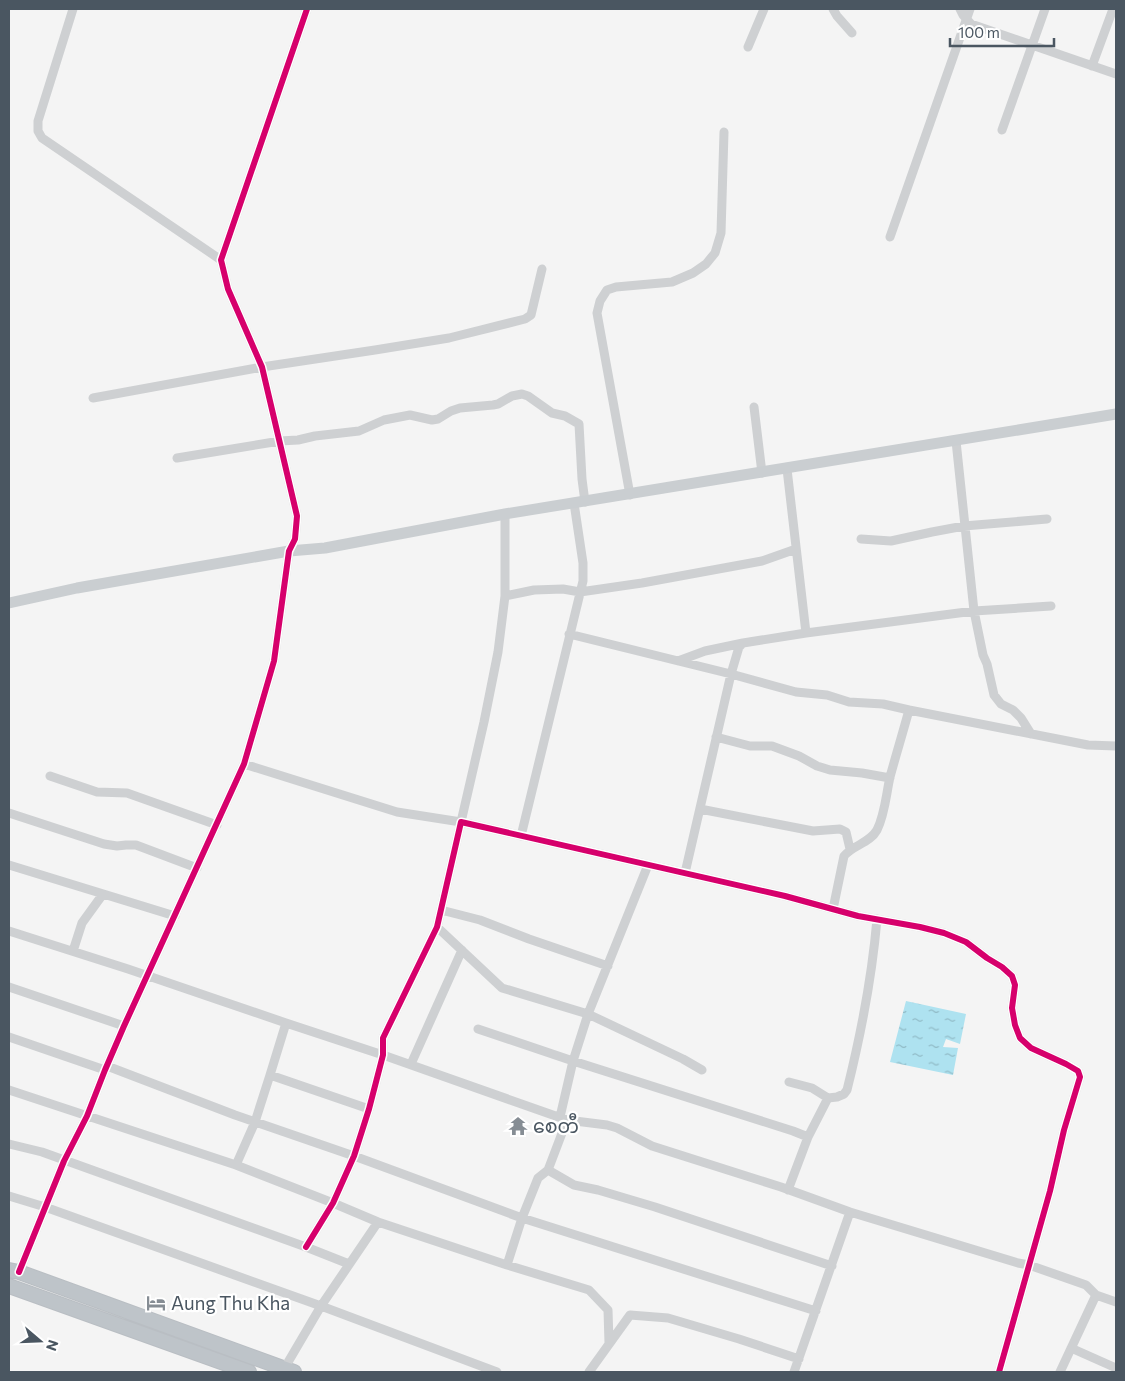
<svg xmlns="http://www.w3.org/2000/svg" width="1125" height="1381" font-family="Commissioner,'Noto Sans Myanmar',sans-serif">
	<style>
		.water { fill: url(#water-ripples) }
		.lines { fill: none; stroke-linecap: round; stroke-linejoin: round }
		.highway-casing { stroke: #b9bec3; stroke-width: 16 }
		.minor { stroke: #ced0d2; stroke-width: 9 }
		.major { stroke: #caced1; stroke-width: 11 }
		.highway { stroke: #bec4c9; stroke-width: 14 }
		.cycleway-casing { stroke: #fff; stroke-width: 9 }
		.cycleway { stroke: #d6006c; stroke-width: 6 }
		.labels { text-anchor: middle; stroke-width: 4.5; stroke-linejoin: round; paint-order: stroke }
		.poi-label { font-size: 19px; fill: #4a5661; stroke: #fff; text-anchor: start }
	</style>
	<defs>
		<pattern id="water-ripples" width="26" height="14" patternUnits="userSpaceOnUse" patternTransform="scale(1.25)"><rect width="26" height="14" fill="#aee2f0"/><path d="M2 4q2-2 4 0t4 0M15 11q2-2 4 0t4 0" fill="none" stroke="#90bac6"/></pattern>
	</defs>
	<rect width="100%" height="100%" fill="#f4f4f4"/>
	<!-- water -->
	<path class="water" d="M 906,1001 L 966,1014 L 960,1044 L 946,1039 L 943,1047 L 958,1048 L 953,1075 L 890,1062 Z"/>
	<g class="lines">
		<!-- highway casing -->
		<g class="highway-casing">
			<path id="highway" d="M 9,1270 L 19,1272 L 294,1372
				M 9,1286 L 249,1372"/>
		</g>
		<!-- minor -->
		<path class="minor" d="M 73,9 L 38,121 L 38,131 L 42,138 L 221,260
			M 833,9 L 837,16 L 852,33
			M 960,9 L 963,15 L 971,24 L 1116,74
			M 748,47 L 764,9
			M 1092,66 L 1113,9
			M 1002,130 L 1045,9
			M 890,237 L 970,9
			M 93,398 L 262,367 L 375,350 L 449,338 L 525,319 L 531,315 L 542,269
			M 754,407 L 762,473
			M 956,441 L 974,611 L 983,655 L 987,664 L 994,695 L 1001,704 L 1013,710 L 1021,718 L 1031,734
			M 177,458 L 280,441 L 298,440 L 315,436 L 359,431 L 384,420 L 410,415 L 432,420 L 438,419 L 451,411 L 460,408 L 493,405 L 498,404 L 512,396 L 522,394 L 528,396 L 552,413 L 565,416 L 579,424 L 582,479 L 585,502
			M 787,469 L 806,633
			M 630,495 L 597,313 L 600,301 L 607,290 L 616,287 L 672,282 L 693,273 L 706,264 L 715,253 L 721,233 L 724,132
			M 861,539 L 891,541 L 932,532 L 964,526 L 1047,519
			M 505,596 L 534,590 L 563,589 L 580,592 L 642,583 L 762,561 L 796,549
			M 569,634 L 731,674 L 796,692 L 827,695 L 849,702 L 883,704 L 909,710 C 903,732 896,755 890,777 C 886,795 885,814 877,830 C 870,843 853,845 844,856 L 833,909
			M 678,661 L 705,651 L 743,643
			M 909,710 L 1088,745 L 1116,746
			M 716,737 L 750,746 L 772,746 L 799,756 L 817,766 L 830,770 L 862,773 L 890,778
			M 244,764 L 397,812 L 461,822 L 484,722 L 498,652 L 505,596 L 505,514
			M 50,776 L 97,792 L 127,793 L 217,825
			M 700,809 L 813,831 L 840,829 L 846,832 L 850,849
			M 9,813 L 104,844 L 117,846 L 126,845 L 136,845 L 197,868
			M 521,836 L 583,581 L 583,563 L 574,503
			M 9,865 L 175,916
			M 685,873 L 731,674 L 739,647 L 743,643 L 806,633 L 974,611 L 1051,606
			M 441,910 L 480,920 L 529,939 L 608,966
			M 437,927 L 502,988 L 588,1014 L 683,1059 L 702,1070
			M 9,931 L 128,969 L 286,1023 L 383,1055 L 567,1120 L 607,1125 L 617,1128 L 652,1146 L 781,1187 L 850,1212 L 1018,1263 L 1029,1265 L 1086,1285 L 1096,1295 L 1116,1302
			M 73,951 L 82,923 L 103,894
			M 9,987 L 124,1026
			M 286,1023 L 270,1075 L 369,1109
			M 478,1029 L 573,1061 L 793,1131 L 808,1137
			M 9,1037 L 105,1070
			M 411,1064 L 462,950
			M 107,1066 L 235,1115 L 354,1156 L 522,1218 L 816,1311
			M 789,1082 L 812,1088 L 828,1098 L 837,1097 L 844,1094 L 847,1090 C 861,1034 872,977 877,919
			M 9,1090 L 236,1165 L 333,1203 L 378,1222 L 507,1265 L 589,1290 L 608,1310 L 609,1343
			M 560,1117 L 573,1061 L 588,1014 L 648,865
			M 9,1144 L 42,1152 L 306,1247 L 349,1264
			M 236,1165 L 255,1122 L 270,1075
			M 548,1170 L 574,1185 L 598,1190 L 655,1207 L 832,1266
			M 788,1190 L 808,1137 L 828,1098
			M 9,1196 L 45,1207 L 321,1306 L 497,1372
			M 306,1247 L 333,1203 L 354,1156 L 369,1109 L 383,1055 L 383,1038 L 437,927 L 461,822 L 785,896 L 858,916 L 920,927 L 944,933 L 966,942 L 987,958 L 1002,967 L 1012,976 L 1015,985 L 1012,1008 L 1015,1025 L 1020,1038 L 1031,1048 L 1066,1064 L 1078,1071 L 1080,1077 L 1064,1130 L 1050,1191 L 999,1372
			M 507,1265 L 522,1218 L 538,1178 L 548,1170 L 567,1120
			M 19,1272 L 64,1161 L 87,1116 L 105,1070 L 124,1026 L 244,764 L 274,661 L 289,551 L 295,539 L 297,516 L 262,367 L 228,289 L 221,260 L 307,9
			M 1071,1348 L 1116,1368
			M 284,1369 L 321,1306 L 378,1222
			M 589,1372 L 630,1315 L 668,1318 L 739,1339 L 799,1359
			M 794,1372 L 850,1212
			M 1060,1372 L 1096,1295"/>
		<!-- major -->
		<path class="major" d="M 9,603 L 77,588 L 289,551 L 325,548 L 505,514 L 1116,414"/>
		<!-- highway -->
		<use href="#highway" class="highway"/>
		<!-- cycleway casing -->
		<g class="cycleway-casing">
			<path id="cycleway" d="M 306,1247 L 333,1203 L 354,1156 L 369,1109 L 383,1055 L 383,1038 L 437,927 L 461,822 L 785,896 L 858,916 L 920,927 L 944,933 L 966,942 L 987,958 L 1002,967 L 1012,976 L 1015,985 L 1012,1008 L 1015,1025 L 1020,1038 L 1031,1048 L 1066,1064 L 1078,1071 L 1080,1077 L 1064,1130 L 1050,1191 L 999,1372
				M 19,1272 L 64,1161 L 87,1116 L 105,1070 L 124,1026 L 244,764 L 274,661 L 289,551 L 295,539 L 297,516 L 262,367 L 228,289 L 221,260 L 307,9"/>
		</g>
		<!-- cycleway -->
		<use href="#cycleway" class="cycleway"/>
	</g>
	<!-- icons -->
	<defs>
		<g id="temple-bare" transform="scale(1.5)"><path d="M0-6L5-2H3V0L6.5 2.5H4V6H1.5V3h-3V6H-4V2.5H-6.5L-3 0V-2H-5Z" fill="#868d94" stroke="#fff" stroke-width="2.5" paint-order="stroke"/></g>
		<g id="hotel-bare" transform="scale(1.5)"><path d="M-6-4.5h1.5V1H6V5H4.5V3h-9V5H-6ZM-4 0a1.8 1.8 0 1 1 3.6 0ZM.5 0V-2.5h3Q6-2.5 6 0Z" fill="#868d94" stroke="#fff" stroke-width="2.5" paint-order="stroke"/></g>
	</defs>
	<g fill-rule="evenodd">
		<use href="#temple-bare" x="518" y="1126"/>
		<use href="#hotel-bare" x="156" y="1303"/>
	</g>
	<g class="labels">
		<!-- poi labels -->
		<g class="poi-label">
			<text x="533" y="1133">စေတီ</text>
			<text x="171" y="1310">Aung Thu Kha</text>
		</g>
	</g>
	<!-- border -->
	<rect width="1125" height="1381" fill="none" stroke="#4a5661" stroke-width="20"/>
	<!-- north arrow -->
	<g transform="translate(40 1341) rotate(109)" stroke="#ffffff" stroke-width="4" paint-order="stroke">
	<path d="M0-4L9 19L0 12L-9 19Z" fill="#4a5661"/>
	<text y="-8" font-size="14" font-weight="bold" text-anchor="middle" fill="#4a5661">N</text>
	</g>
	<!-- scale -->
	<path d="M950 38v8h104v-8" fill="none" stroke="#4a5661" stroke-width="2.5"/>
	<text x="958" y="38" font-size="15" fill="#4a5661" stroke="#ffffff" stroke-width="4" paint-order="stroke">100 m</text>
</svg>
